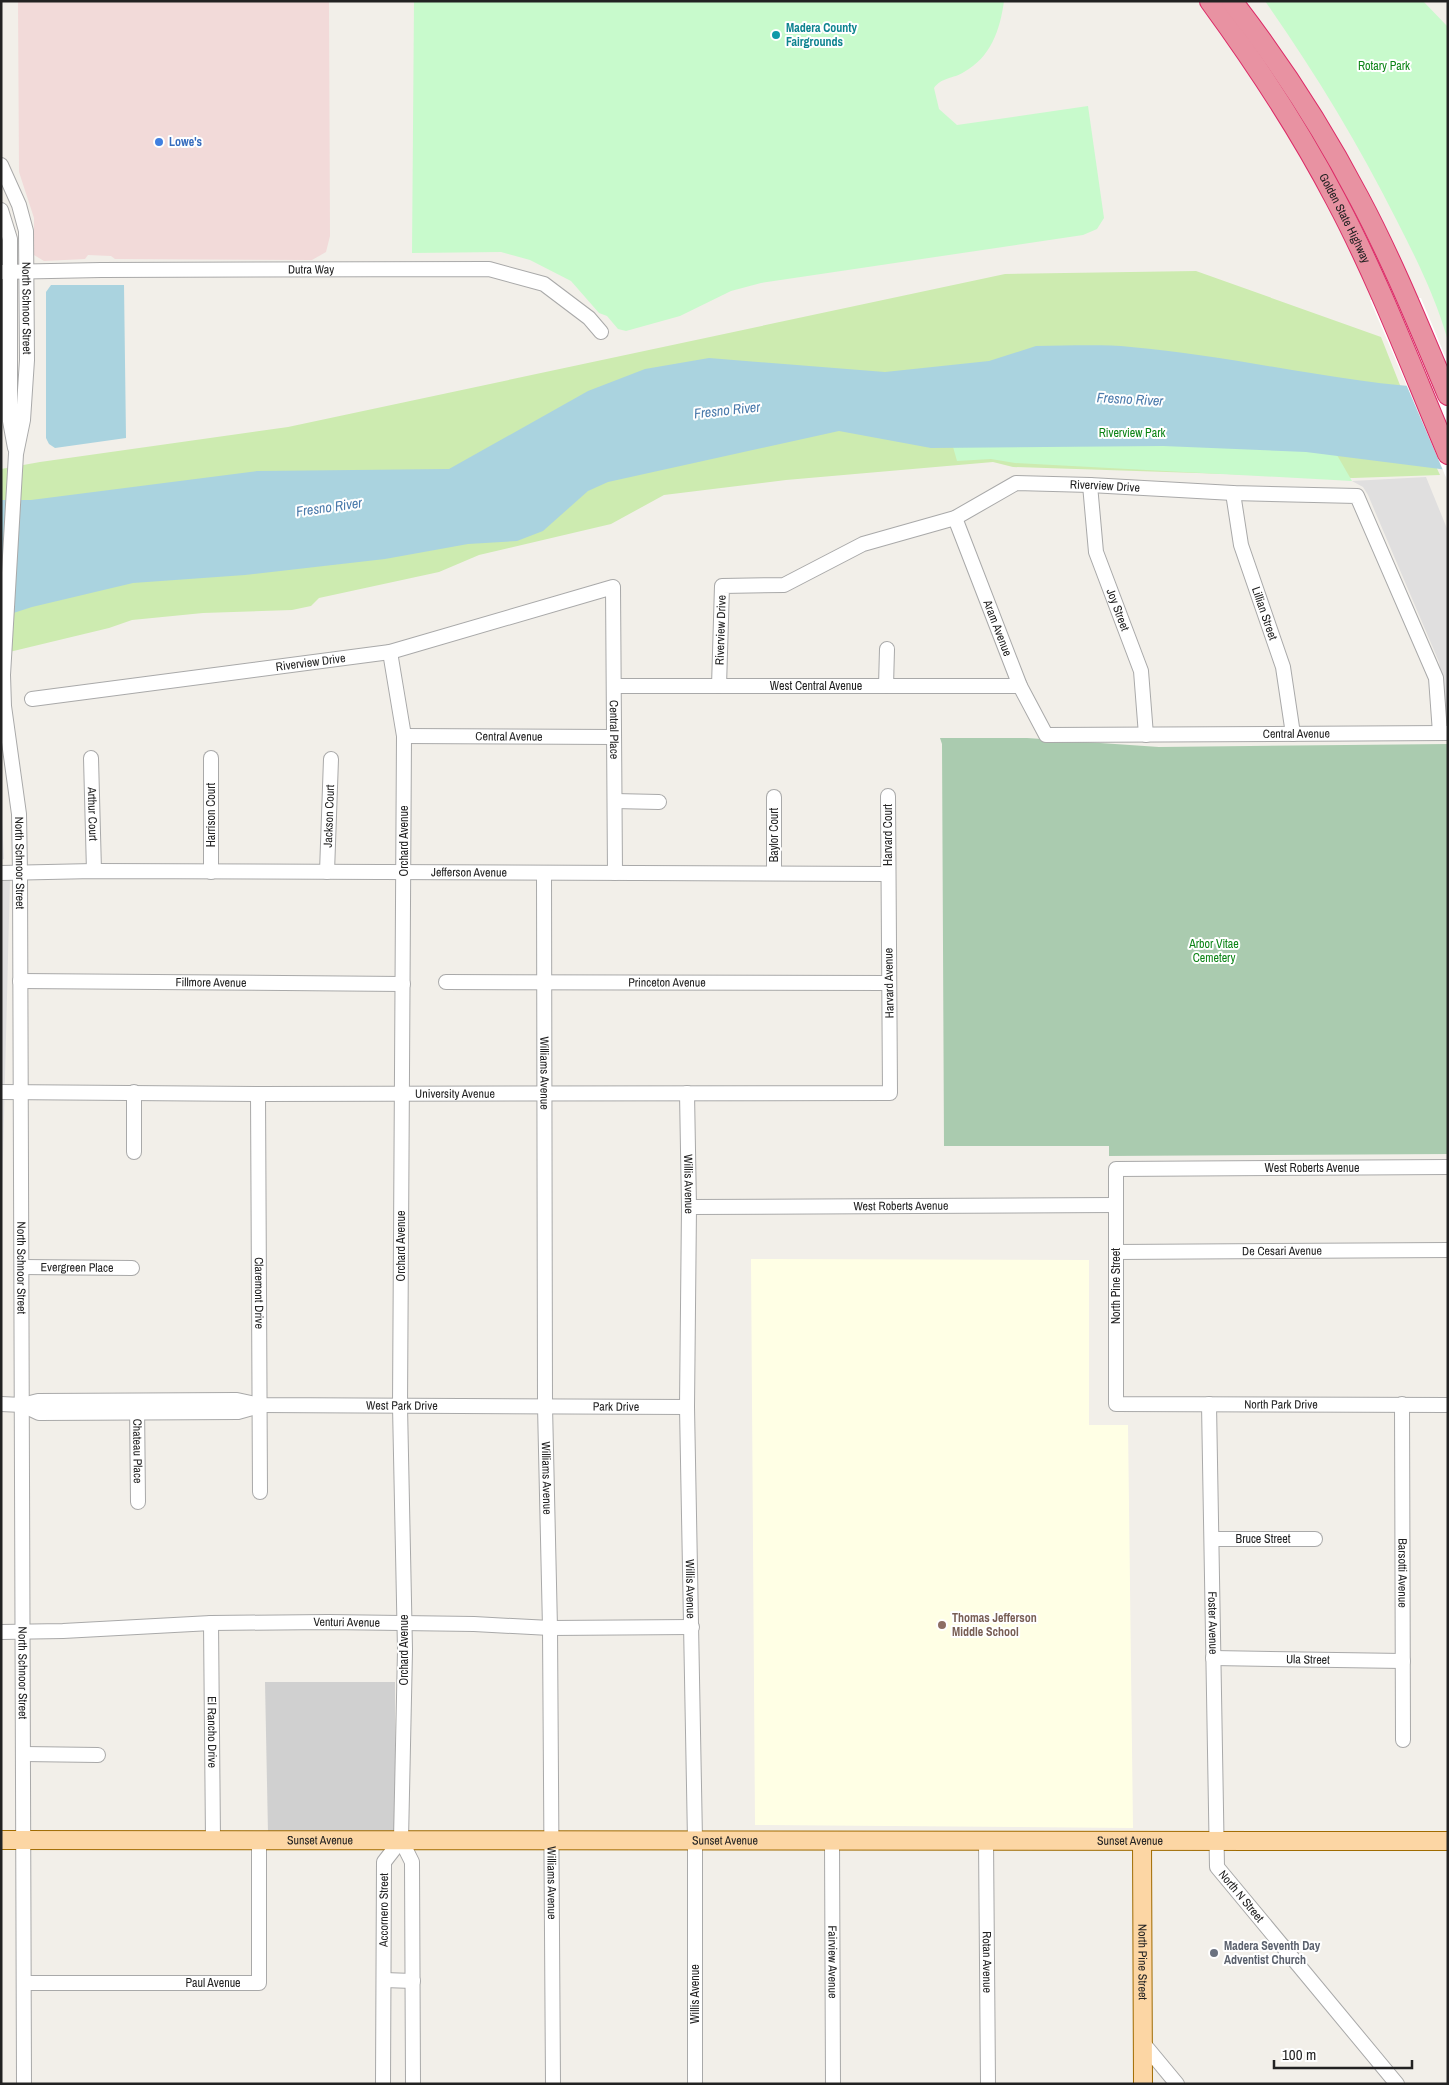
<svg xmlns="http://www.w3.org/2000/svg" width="1449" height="2085" font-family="'Archivo Narrow',sans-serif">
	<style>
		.residential { fill: #e0dfdf }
		.commercial { fill: #f2dad9 }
		.education { fill: #ffffe5 }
		.religious { fill: #d0d0d0 }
		.grass { fill: #cdebb0 }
		.cemetery { fill: #aacbaf }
		.park { fill: #c8facc }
		.water { fill: #aad3df }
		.pier { fill: #fff }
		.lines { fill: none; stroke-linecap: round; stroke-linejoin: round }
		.minor-casing { stroke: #a9a9a9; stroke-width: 16 }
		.major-casing { stroke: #a06b00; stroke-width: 20 }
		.highway-casing { stroke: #dc2a67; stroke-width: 22 }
		.minor { stroke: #fff; stroke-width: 14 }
		.major { stroke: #fcd6a4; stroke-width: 18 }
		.highway { stroke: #e892a2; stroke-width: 20 }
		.culture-dot { fill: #0f9aa8; stroke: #fff; stroke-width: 2 }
		.shop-dot { fill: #3f7fe0; stroke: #fff; stroke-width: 2 }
		.education-dot { fill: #8d6e63; stroke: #fff; stroke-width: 2 }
		.worship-dot { fill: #6b7280; stroke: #fff; stroke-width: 2 }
		.labels { text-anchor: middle; stroke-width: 4; stroke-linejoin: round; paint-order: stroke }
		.culture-label { font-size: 12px; font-weight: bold; fill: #0d838f; stroke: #fff; text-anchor: start }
		.park-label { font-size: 12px; fill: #0c8416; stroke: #fff }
		.shop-label { font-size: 12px; font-weight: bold; fill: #366cbe; stroke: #fff; text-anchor: start }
		.street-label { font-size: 12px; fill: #222; stroke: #fff }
		.education-label { font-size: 12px; font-weight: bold; fill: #785e54; stroke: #fff; text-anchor: start }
		.worship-label { font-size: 12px; font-weight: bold; fill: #5b616d; stroke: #fff; text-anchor: start }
		.water-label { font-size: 14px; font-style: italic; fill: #4a7aab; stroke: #fff }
	</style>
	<rect width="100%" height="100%" fill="#f2efe9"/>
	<!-- residential -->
	<path class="residential" d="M 1426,477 L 1448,531 L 1448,718 L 1446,717 L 1443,684 L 1439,662 L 1368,495 L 1363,487 L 1352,481 Z
		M 1,803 L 4,859 L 1,860 Z
		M 1,878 L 10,878 L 2,1197 L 1,1197 Z"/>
	<!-- commercial -->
	<path class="commercial" d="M 18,1 L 329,1 L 330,236 L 326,252 L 312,260 L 115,259 L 111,256 L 88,255 L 85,259 L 44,261 L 34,255 L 34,218 L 19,172 Z"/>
	<!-- education -->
	<path class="education" d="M 751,1259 L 1089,1260 L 1089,1425 L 1128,1425 L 1133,1828 L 755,1825 Z"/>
	<!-- religious -->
	<path class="religious" d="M 265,1682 L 395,1682 L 395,1835 L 268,1833 Z"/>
	<!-- grass -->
	<path class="grass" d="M 1196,271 L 1381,337 L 1413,418 L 1440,475 L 1353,478 L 1013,467 L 993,462 L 786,480 L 664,495 L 611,524 L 479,555 L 439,572 L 319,598 L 311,606 L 292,610 L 203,613 L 132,620 L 109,628 L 1,654 L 1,469 L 40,462 L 288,427 L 1005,274 Z"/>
	<!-- cemetery -->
	<path class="cemetery" d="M 940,738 L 1027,738 L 1159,747 L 1448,744 L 1448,1154 L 1109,1156 L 1109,1146 L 944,1146 L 942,744 Z"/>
	<!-- park -->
	<path class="park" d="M 414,1 L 1004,1 C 1000,30 991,57 964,72 C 953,79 942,77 934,88 L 939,109 L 957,125 L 1088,106 L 1104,218 L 1097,229 L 1083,235 L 761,283 L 731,291 L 680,316 L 626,331 L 618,329 L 607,316 L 599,313 L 571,281 L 530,260 L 501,252 L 412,253 Z
		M 1265,1 L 1423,1 L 1448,27 L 1448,341 C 1436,298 1416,258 1396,219 C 1358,143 1314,71 1265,1 Z
		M 942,408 L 1337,455 L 1352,481 L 1015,463 L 991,459 L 957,461 Z"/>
	<!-- water -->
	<path class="water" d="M 51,285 L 124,285 L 126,438 L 55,448 L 49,444 L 46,438 L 46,292 Z
		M 1036,346 C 1067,346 1100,344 1131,347 C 1237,356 1341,384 1448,389 L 1448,470 L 1306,452 L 1163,446 L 931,448 L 839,431 L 608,482 L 588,491 L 543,531 L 517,541 L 468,544 L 385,559 L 245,575 L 133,583 L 32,607 L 1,617 L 1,500 L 31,500 L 257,471 L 449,469 L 588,391 L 645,369 L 709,358 L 885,372 L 989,361 Z"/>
	<!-- pier -->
	<path class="pier" d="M 1421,298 L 1448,363 L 1448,482 L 1370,300 Z"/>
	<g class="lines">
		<!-- minor casing -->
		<g class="minor-casing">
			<g id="minor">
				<path id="s1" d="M 1,165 L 19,205 L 26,231 L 27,360 L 23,420 L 16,454 L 3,675 L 4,706 L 19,814 L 20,873 L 24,2084"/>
				<path d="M 1,210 L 10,239 L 10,421 L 15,448"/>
				<path id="s2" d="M 1,272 L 101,270 L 489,269 L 544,284 L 589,318 L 601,332"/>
				<path id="s3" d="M 1090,485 L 1096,552 L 1141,671 L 1146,735"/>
				<path id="s4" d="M 1233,493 L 1241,545 L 1283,667 L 1293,734"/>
				<path id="s5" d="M 955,518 L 1020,686 L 1046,735 L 1448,733"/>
				<path d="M 390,652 L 404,736 L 400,1406 L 405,1650 L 401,1840 L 412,1862 L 413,2084"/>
				<path id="s6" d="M 614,686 L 1020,686"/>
				<path id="s7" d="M 719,686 L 722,586 L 784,585 L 863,544 L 955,518 L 1016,483 L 1090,485 L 1233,493 L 1357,496 L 1436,678 L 1440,733"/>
				<path d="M 886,686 L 887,649"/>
				<path id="s8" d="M 32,699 L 390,652 L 613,587 L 615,873"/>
				<path id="s9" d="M 404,736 L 614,737"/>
				<path id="s10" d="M 91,758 L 94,871"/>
				<path d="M 774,797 L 774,873"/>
				<path d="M 615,801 L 659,802"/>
				<path d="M 211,872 L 211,758"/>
				<path id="s11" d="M 327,872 L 331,759"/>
				<path id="s12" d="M 1,873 L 94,871 L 888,874"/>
				<path id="s13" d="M 544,873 L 545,1406 L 550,1628 L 553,2084"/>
				<path id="s14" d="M 20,981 L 403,984"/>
				<path id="s15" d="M 446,982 L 889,983"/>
				<path id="s16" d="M 1,1092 L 258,1094 L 890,1093 L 888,796"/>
				<path d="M 134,1092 L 134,1152"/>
				<path id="s17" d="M 687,1093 L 689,1207 L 687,1407 L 695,1840 L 695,2084"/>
				<path id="s18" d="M 258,1094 L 260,1492"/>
				<path id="s19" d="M 1448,1167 L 1116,1169 L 1116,1404 L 1448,1405"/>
				<path id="s20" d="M 689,1207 L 1115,1205"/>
				<path id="s21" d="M 1116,1252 L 1448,1250"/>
				<path id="s22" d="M 22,1267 L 132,1268"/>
				<path id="s23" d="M 137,1403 L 138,1502"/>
				<path id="s24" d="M 1,1404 L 22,1405 L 38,1401 L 237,1400 L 260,1405 L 687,1407"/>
				<path id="s25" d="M 1209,1404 L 1217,1867 L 1397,2084"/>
				<path id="s26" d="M 1402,1404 L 1403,1740"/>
				<path d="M 22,1405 L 39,1413 L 238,1412 L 259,1406"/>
				<path id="s27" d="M 1212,1539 L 1315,1539"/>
				<path id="s28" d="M 211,1623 L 213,1840"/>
				<path id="s29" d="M 1,1632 L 63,1631 L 211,1623 L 328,1622 L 474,1624 L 550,1628 L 692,1627"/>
				<path id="s30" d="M 1213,1658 L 1403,1661"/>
				<path d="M 24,1754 L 98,1755"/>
				<path id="s31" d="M 832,1840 L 833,2084"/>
				<path id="s32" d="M 986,1840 L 988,2084"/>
				<path d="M 384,1980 L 413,1981"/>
				<path id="s33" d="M 24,1983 L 259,1983 L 259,1840"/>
				<path d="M 1143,2043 L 1177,2084"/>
				<path id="s34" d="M 383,2084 L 384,1862 L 401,1840"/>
			</g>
		</g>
		<!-- major casing -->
		<g class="major-casing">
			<g id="major">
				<path id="s35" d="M 1,1840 L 1448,1841"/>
				<path id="s36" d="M 1142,1841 L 1143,2084"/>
			</g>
		</g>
		<!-- highway casing -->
		<g class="highway-casing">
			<g id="highway">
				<path id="s37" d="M 1210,1 C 1256,64 1300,131 1336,200 C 1379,281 1412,369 1448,454"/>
				<path d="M 1232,1 C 1280,63 1323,129 1359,198 C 1393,262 1420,329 1448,395"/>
			</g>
		</g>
		<!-- minor -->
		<use href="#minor" class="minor"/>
		<!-- major -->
		<use href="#major" class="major"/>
		<!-- highway -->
		<use href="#highway" class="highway"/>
	</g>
	<!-- markers -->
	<circle class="culture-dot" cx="776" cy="35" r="5"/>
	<circle class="shop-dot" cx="159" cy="142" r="5"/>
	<circle class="education-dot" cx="942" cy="1625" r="5"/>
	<circle class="worship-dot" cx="1214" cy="1953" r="5"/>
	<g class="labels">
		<!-- culture labels -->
		<g class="culture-label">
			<text x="786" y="32">Madera County<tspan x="786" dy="14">Fairgrounds</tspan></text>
		</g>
		<!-- park labels -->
		<g class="park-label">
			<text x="1384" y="70">Rotary Park</text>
			<text x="1132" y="437">Riverview Park</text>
			<text x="1214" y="948">Arbor Vitae<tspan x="1214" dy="14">Cemetery</tspan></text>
		</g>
		<!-- shop labels -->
		<g class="shop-label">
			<text x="169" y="146">Lowe's</text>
		</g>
		<!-- street labels -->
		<g class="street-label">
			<text dy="4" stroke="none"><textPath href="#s37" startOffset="256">Golden State Highway</textPath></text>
			<text dy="4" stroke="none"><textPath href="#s2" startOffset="310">Dutra Way</textPath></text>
			<text dy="4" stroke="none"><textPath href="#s1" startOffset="148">North Schnoor Street</textPath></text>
			<text dy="4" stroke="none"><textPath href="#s7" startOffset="506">Riverview Drive</textPath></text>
			<text dy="4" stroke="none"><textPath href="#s3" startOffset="129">Joy Street</textPath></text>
			<text dy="4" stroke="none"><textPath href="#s4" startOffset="125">Lillian Street</textPath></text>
			<text dy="4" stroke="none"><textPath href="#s5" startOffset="118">Aram Avenue</textPath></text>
			<text dy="4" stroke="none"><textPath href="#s7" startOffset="56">Riverview Drive</textPath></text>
			<text dy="4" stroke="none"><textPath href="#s8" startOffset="281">Riverview Drive</textPath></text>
			<text dy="4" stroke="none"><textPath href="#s6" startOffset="202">West Central Avenue</textPath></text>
			<text dy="4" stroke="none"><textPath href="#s8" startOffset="736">Central Place</textPath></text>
			<text dy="4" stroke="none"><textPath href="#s5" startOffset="486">Central Avenue</textPath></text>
			<text dy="4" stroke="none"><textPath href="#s9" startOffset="105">Central Avenue</textPath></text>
			<text dy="4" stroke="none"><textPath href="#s10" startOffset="56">Arthur Court</textPath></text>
			<text transform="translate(211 815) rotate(-90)" y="4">Harrison Court</text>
			<text dy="4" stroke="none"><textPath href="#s11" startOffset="56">Jackson Court</textPath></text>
			<text transform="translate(774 835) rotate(-90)" y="4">Baylor Court</text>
			<text transform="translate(888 835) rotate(-90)" y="4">Harvard Court</text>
			<text transform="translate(404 841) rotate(-90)" y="4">Orchard Avenue</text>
			<text dy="4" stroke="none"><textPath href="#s1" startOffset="705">North Schnoor Street</textPath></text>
			<text dy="4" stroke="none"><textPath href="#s12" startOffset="468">Jefferson Avenue</textPath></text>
			<text dy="4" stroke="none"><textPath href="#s14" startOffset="191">Fillmore Avenue</textPath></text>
			<text dy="4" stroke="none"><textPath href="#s15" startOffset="221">Princeton Avenue</textPath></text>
			<text transform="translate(889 983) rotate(-91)" y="4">Harvard Avenue</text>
			<text dy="4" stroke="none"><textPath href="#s13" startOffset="200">Williams Avenue</textPath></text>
			<text dy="4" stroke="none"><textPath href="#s16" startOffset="454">University Avenue</textPath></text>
			<text x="1312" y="1172">West Roberts Avenue</text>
			<text dy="4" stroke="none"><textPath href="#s17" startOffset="91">Willis Avenue</textPath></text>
			<text dy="4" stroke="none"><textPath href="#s20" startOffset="212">West Roberts Avenue</textPath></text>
			<text transform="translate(401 1246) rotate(-90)" y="4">Orchard Avenue</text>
			<text dy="4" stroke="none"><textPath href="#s21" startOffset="166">De Cesari Avenue</textPath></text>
			<text dy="4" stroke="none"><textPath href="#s22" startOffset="55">Evergreen Place</textPath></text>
			<text dy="4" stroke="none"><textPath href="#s1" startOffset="1110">North Schnoor Street</textPath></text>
			<text transform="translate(1116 1286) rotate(-90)" y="4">North Pine Street</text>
			<text dy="4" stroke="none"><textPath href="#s18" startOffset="199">Claremont Drive</textPath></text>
			<text dy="4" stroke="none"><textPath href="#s19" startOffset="732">North Park Drive</textPath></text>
			<text dy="4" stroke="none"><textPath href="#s24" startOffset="402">West Park Drive</textPath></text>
			<text dy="4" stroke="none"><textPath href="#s24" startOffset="616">Park Drive</textPath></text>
			<text dy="4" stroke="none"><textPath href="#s23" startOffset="48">Chateau Place</textPath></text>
			<text dy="4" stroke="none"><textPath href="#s13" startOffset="605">Williams Avenue</textPath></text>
			<text dy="4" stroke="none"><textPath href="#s27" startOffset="51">Bruce Street</textPath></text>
			<text dy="4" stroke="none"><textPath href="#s26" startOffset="169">Barsotti Avenue</textPath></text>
			<text dy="4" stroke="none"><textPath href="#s17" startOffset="496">Willis Avenue</textPath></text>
			<text dy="4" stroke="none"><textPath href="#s29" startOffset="346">Venturi Avenue</textPath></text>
			<text dy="4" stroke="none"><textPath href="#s25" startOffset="219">Foster Avenue</textPath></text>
			<text transform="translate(404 1650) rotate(-90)" y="4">Orchard Avenue</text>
			<text dy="4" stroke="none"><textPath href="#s30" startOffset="95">Ula Street</textPath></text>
			<text dy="4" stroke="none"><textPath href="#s1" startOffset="1515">North Schnoor Street</textPath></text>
			<text dy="4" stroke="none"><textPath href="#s28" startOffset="109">El Rancho Drive</textPath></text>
			<text dy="4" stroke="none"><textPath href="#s35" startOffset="319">Sunset Avenue</textPath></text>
			<text dy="4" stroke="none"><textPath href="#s35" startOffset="724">Sunset Avenue</textPath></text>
			<text dy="4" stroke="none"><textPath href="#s35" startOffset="1129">Sunset Avenue</textPath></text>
			<text dy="4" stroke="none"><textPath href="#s13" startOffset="1010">Williams Avenue</textPath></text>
			<text dy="4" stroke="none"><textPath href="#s25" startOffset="501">North N Street</textPath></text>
			<text dy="4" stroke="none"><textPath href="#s34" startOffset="174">Accornero Street</textPath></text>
			<text dy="4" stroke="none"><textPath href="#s31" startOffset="122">Fairview Avenue</textPath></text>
			<text dy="4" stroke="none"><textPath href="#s32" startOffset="122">Rotan Avenue</textPath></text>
			<text dy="4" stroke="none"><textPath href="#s36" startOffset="121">North Pine Street</textPath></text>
			<text dy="4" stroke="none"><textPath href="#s33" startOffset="189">Paul Avenue</textPath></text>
			<text transform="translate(695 1994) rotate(-90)" y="4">Willis Avenue</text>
		</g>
		<!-- education labels -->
		<g class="education-label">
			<text x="952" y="1622">Thomas Jefferson<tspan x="952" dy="14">Middle School</tspan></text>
		</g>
		<!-- worship labels -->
		<g class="worship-label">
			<text x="1224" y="1950">Madera Seventh Day<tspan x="1224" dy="14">Adventist Church</tspan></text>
		</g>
		<!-- water labels -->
		<g class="water-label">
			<text transform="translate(1130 399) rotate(3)" y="5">Fresno River</text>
			<text transform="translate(727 410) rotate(-6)" y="5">Fresno River</text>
			<text transform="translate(329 507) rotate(-8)" y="5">Fresno River</text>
		</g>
	</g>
	<!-- border -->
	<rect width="1449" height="2085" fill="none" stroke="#222222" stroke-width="5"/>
	<!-- scale -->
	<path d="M1274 2060v8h138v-8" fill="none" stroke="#222222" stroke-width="2.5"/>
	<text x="1282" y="2060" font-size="15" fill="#222222" stroke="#ffffff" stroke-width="4" paint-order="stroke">100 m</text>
</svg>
